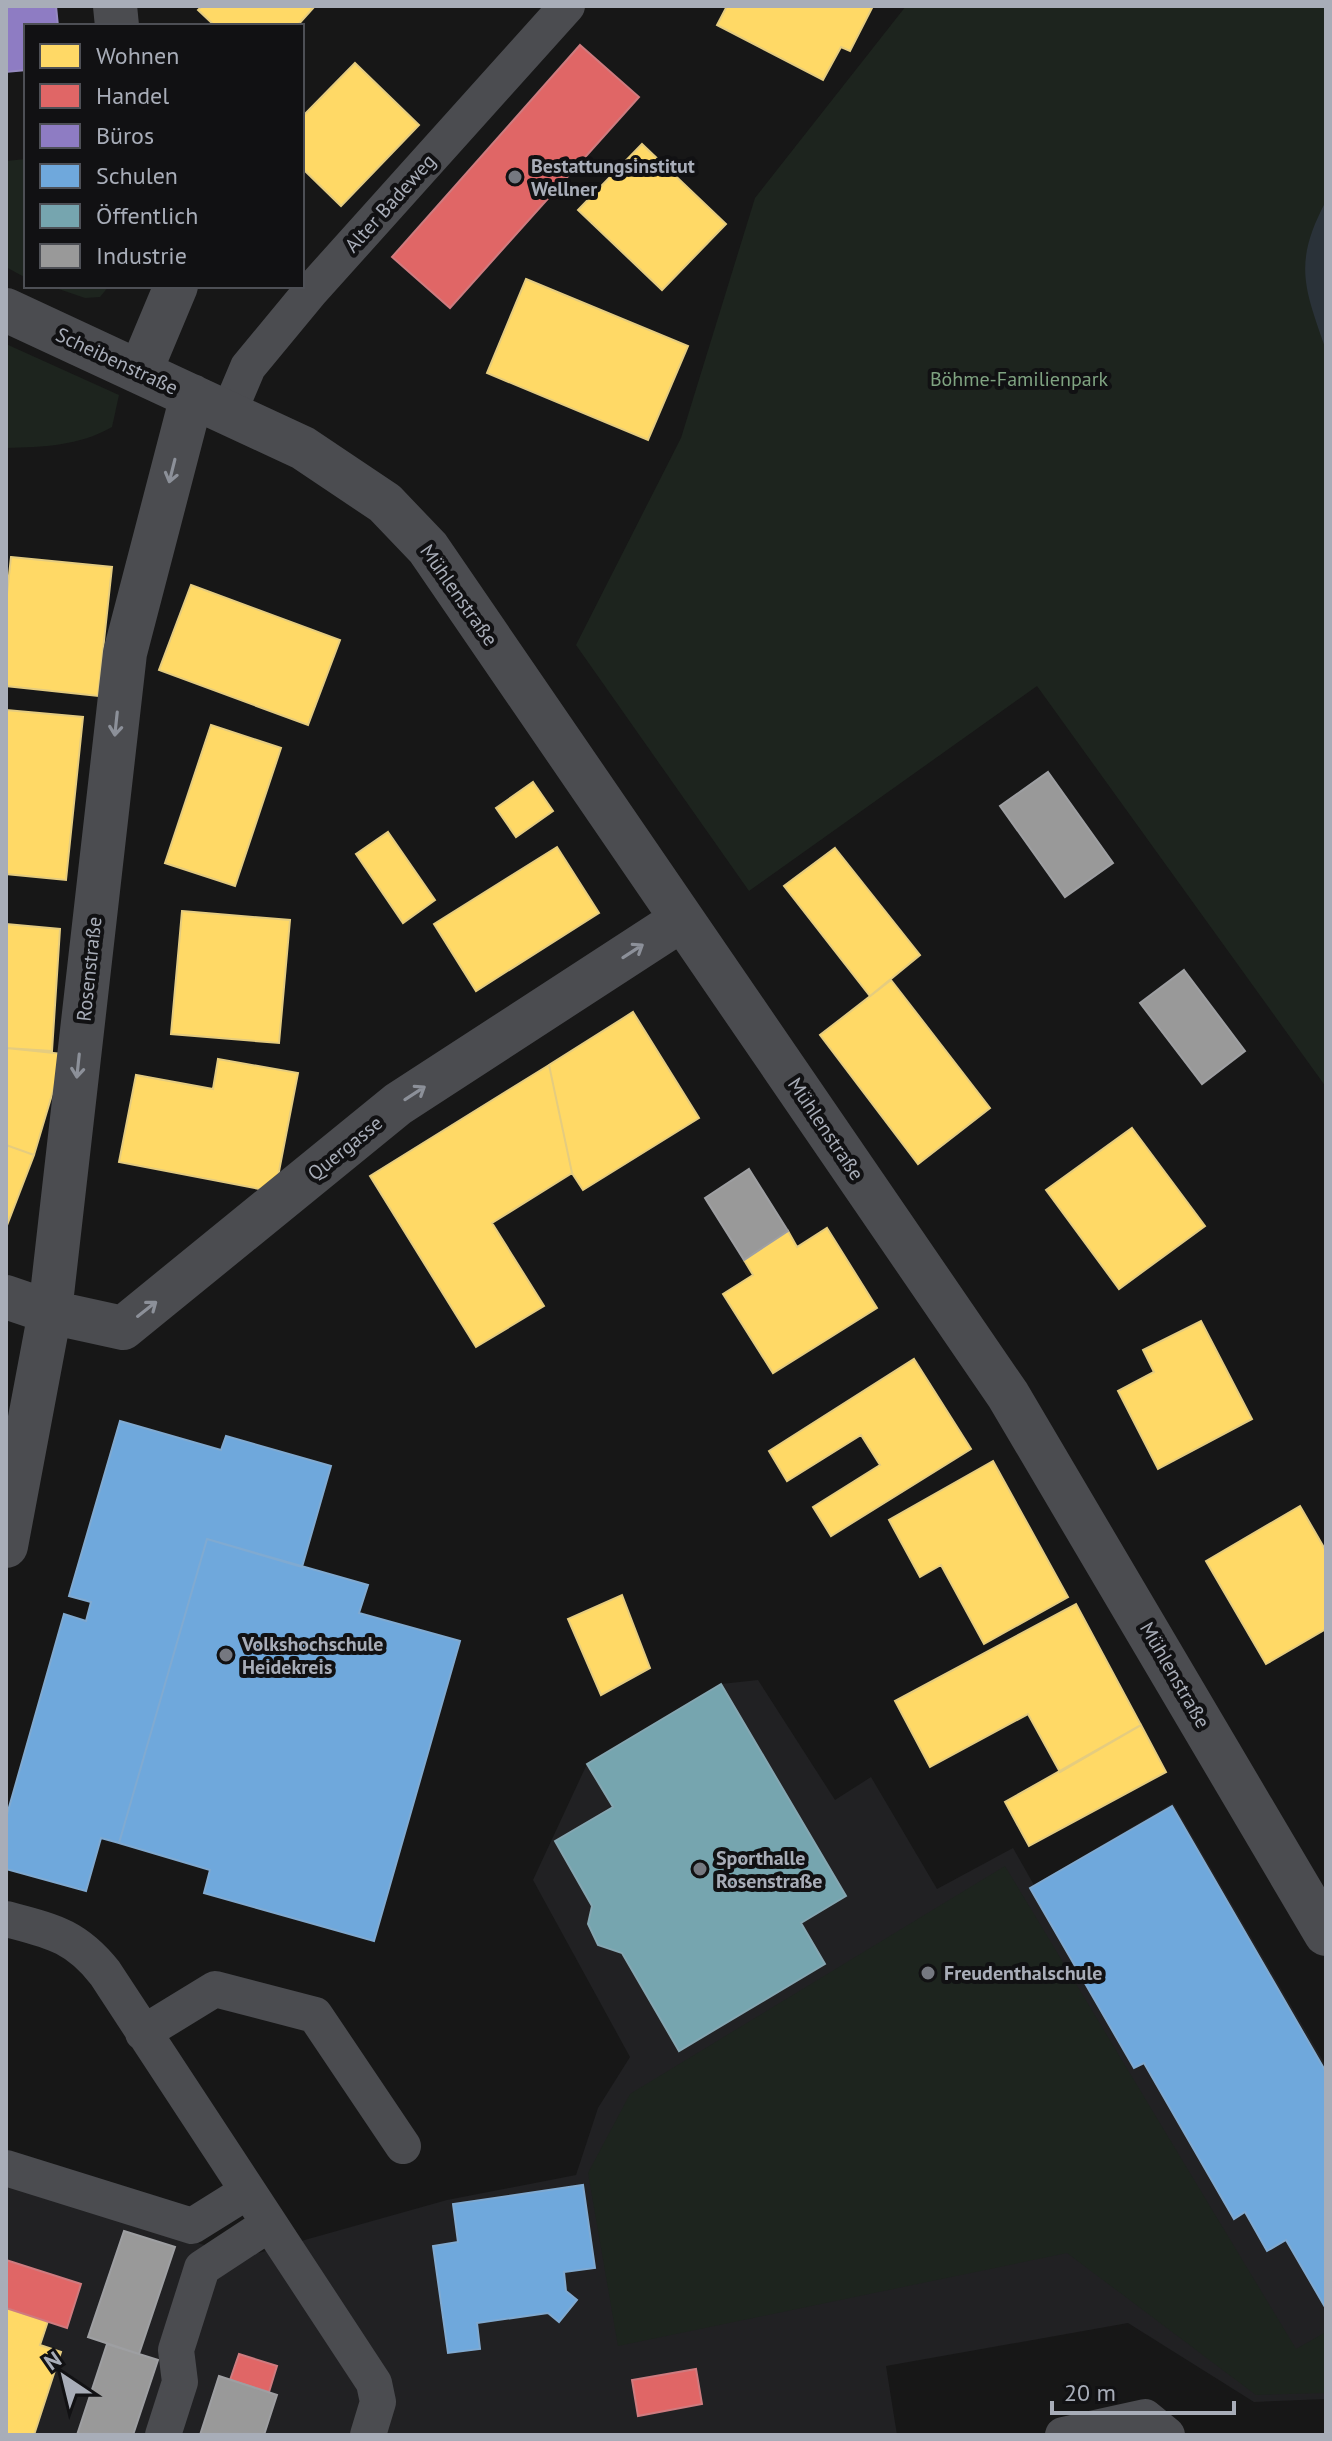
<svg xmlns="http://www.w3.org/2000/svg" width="1332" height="2441" font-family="'PT Sans',sans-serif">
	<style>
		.built { fill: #212123 }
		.green { fill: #1d241e }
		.water { fill: #2a3239 }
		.homes { fill: #ffd966; stroke: #e5cc7f; stroke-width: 2 }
		.shops { fill: #e06666; stroke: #cf7b7f; stroke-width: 2 }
		.offices { fill: #8e7cc3; stroke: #968bc0; stroke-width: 2 }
		.schools { fill: #6fa8dc; stroke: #80aad1; stroke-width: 2 }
		.public { fill: #76a5af; stroke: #85a7b2; stroke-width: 2 }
		.industry { fill: #999; stroke: #9e9fa2; stroke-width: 2 }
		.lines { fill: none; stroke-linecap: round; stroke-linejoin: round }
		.lane { stroke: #4b4c50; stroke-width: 36 }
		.street { stroke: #4b4c50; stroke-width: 44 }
		.oneway { stroke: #8c9099 }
		.poi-dot { fill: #757880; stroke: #111113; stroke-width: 3 }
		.labels { text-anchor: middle; stroke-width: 8; stroke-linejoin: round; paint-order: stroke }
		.poi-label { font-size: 20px; font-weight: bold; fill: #a8adb8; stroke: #111113; text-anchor: start }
		.street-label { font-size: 20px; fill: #a8adb8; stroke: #111113 }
		.park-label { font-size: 20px; fill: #7fa381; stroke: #111113 }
	</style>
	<rect width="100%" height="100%" fill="#171717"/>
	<!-- built -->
	<path class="built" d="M 758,1680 L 835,1800 L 871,1777 L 937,1889 L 1013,1848 L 1034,1885 L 1173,1803 L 1326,2066 L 1326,2399 L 1254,2402 L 1128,2323 L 886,2366 L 897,2435 L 6,2435 L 6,2185 L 244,2257 L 447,2200 L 576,2175 L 598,2108 L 630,2057 L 533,1880 L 587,1764 L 721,1684 Z"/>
	<!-- green -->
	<path class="green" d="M 906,6 L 1326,6 L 1326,1087 L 1037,686 L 749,891 L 576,645 L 681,438 L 755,198 Z
		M 26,159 L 26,278 L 6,267 L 6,161 Z
		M 50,286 L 109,286 L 100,297 L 85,298 Z
		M 6,344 L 119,395 L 112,427 C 79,446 43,447 6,448 Z
		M 1005,1866 L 1296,2349 L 1326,2332 L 1326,2393 L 1256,2395 L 1067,2253 L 618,2346 L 588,2173 L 630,2094 Z"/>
	<!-- water -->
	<path class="water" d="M 1326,201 L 1326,350 C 1304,287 1293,263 1326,201 Z"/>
	<!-- homes -->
	<path class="homes" d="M 202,6 L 315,6 L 297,26 L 215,26 L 198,10 Z
		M 727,6 L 873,6 L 850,51 L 841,47 L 823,80 L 717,25 Z
		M 355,63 L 419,125 L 341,206 L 302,168 L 302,117 Z
		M 642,144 L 726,224 L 662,290 L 578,210 Z
		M 526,279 L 688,346 L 648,440 L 487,373 Z
		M 11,557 L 112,567 L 98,696 L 6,686 L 6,603 Z
		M 191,585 L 340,640 L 308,725 L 159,670 Z
		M 6,710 L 83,717 L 66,880 L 6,874 Z
		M 211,725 L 281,748 L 235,886 L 165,863 Z
		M 533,782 L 553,811 L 516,837 L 496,808 Z
		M 388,832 L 435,900 L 403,923 L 356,854 Z
		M 557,847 L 599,913 L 476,991 L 434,924 Z
		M 835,848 L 920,955 L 870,996 L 784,886 Z
		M 182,911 L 290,920 L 279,1043 L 171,1034 Z
		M 6,924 L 60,929 L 52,1051 L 6,1048 Z
		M 891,980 L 990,1108 L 918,1164 L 820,1035 Z
		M 633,1012 L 699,1118 L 583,1190 L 572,1173 L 549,1065 Z
		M 6,1048 L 64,1054 L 34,1155 L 6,1145 Z
		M 218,1059 L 298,1073 L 275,1192 L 119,1162 L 136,1075 L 213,1089 Z
		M 549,1065 L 572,1173 L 492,1223 L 544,1306 L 476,1347 L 370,1176 Z
		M 1132,1128 L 1205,1226 L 1119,1289 L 1046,1190 Z
		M 6,1145 L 34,1155 L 6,1228 Z
		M 827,1228 L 877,1308 L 773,1373 L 723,1294 L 753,1275 L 744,1260 L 788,1231 L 797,1247 Z
		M 1201,1321 L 1252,1419 L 1158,1469 L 1118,1391 L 1154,1372 L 1143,1350 Z
		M 914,1359 L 971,1449 L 831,1536 L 813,1507 L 880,1465 L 861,1435 L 787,1481 L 769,1451 Z
		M 993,1461 L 1068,1597 L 984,1644 L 941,1565 L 920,1577 L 889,1520 Z
		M 1300,1506 L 1326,1551 L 1326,1629 L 1266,1664 L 1206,1561 Z
		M 622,1595 L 650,1668 L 601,1695 L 568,1619 Z
		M 1076,1604 L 1141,1725 L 1060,1772 L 1028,1714 L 930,1767 L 895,1701 Z
		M 1141,1725 L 1166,1772 L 1029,1846 L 1005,1802 Z
		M 6,2308 L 48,2321 L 40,2345 L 61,2352 L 34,2435 L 6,2435 Z"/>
	<!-- shops -->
	<path class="shops" d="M 580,45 L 639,97 L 450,308 L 392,257 Z
		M 6,2260 L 81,2284 L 67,2328 L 6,2308 Z
		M 239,2354 L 277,2366 L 269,2392 L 230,2380 Z
		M 696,2369 L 702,2404 L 638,2416 L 632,2380 Z"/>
	<!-- offices -->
	<path class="offices" d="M 6,6 L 56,6 L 58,26 L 26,26 L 26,70 L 6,72 Z"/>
	<!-- schools -->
	<path class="schools" d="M 120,1421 L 221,1450 L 226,1436 L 331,1466 L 302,1567 L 207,1539 L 119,1843 L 101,1838 L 86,1891 L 6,1869 L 6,1818 L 64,1614 L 86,1621 L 91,1602 L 69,1596 Z
		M 207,1539 L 368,1585 L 359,1613 L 460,1641 L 374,1941 L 204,1893 L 210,1870 L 119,1843 Z
		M 1172,1806 L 1326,2072 L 1325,2307 L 1286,2240 L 1267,2251 L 1245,2212 L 1234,2219 L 1144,2063 L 1134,2068 L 1030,1888 Z
		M 583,2185 L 595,2268 L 564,2272 L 566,2291 L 577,2300 L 559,2322 L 548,2313 L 477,2323 L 480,2349 L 448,2353 L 433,2246 L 458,2242 L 453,2204 Z"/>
	<!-- public -->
	<path class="public" d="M 721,1684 L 846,1896 L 801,1923 L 825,1964 L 679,2051 L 622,1953 L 598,1945 L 588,1924 L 592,1906 L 555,1841 L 613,1807 L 587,1764 Z"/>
	<!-- industry -->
	<path class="industry" d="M 1048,772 L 1113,863 L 1065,897 L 1000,806 Z
		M 1184,970 L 1245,1051 L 1202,1084 L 1140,1003 Z
		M 749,1169 L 788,1231 L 744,1260 L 705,1198 Z
		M 124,2231 L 175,2247 L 139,2354 L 88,2337 Z
		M 107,2344 L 158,2360 L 133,2435 L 77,2435 Z
		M 219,2376 L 277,2395 L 264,2435 L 200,2435 Z"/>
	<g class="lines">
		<!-- lane -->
		<path class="lane" d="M 229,412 L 248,367 L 310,292 L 567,6
			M 6,1919 C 51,1931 75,1935 105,1973 L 374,2383 L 378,2402 L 368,2435
			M 143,2033 L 215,1989 L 315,2015 L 403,2146
			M 6,2168 L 192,2226 L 248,2191
			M 163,2435 L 180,2382 L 176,2350 L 202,2268 L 269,2224
			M 1063,2435 L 1145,2417 L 1167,2435"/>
		<!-- street -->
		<path class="street" d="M 115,6 L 117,26
			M 6,310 L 303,448 L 385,503 L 428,548 L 1008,1395 L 1326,1934
			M 140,372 L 176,286
			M 6,1297 L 50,1312 L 123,1328 L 398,1104 L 681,920
			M 6,1546 L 50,1312 L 125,653 L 192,396"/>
	</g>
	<!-- one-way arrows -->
	<defs><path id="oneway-shaft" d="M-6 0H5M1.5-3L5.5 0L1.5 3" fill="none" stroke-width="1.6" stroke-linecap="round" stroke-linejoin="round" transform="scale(2)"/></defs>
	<g class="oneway">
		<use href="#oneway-shaft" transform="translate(172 471) rotate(104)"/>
		<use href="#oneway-shaft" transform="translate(116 724) rotate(96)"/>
		<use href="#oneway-shaft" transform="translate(633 951) rotate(-33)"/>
		<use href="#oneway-shaft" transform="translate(78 1066) rotate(96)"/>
		<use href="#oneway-shaft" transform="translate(415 1093) rotate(-33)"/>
		<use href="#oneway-shaft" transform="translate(147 1309) rotate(-38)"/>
	</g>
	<!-- markers -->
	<g class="poi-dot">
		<circle cx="515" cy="177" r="8"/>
		<circle cx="226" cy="1655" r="8"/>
		<circle cx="700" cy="1869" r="8"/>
		<circle cx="928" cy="1973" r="8"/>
	</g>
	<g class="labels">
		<!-- poi labels -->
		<g class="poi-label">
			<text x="531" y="173">Bestattungsinstitut<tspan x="531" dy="23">Wellner</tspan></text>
			<text x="242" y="1651">Volkshochschule<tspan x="242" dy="23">Heidekreis</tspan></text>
			<text x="716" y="1865">Sporthalle<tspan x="716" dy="23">Rosenstraße</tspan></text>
			<text x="944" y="1980">Freudenthalschule</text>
		</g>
		<!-- street labels -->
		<g class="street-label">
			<text transform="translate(390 203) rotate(-48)" y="7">Alter Badeweg</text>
			<text transform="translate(117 361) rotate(25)" y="7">Scheibenstraße</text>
			<text transform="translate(459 595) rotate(55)" y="7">Mühlenstraße</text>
			<text transform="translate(89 969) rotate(-84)" y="7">Rosenstraße</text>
			<text transform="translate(826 1129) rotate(56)" y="7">Mühlenstraße</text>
			<text transform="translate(345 1148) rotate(-39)" y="7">Quergasse</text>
			<text transform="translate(1175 1675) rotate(60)" y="7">Mühlenstraße</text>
		</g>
		<!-- park labels -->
		<g class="park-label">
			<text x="1019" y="386">Böhme-Familienpark</text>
		</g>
	</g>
	<!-- border -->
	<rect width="1332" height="2441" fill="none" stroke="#a8adb8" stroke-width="16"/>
	<!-- legend -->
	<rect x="24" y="24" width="280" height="264" fill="#111113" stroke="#4d4f55" stroke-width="2"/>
	<rect x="40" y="44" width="40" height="24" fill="#ffd966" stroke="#4d4f55" stroke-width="2"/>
	<text x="96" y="64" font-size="24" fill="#a8adb8">Wohnen</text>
	<rect x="40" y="84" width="40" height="24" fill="#e06666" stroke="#4d4f55" stroke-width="2"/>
	<text x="96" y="104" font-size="24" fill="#a8adb8">Handel</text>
	<rect x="40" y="124" width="40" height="24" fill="#8e7cc3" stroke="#4d4f55" stroke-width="2"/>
	<text x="96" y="144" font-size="24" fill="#a8adb8">Büros</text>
	<rect x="40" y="164" width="40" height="24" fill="#6fa8dc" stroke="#4d4f55" stroke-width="2"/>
	<text x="96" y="184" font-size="24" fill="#a8adb8">Schulen</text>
	<rect x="40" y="204" width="40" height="24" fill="#76a5af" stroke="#4d4f55" stroke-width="2"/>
	<text x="96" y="224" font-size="24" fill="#a8adb8">Öffentlich</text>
	<rect x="40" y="244" width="40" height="24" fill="#999999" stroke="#4d4f55" stroke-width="2"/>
	<text x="96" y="264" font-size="24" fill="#a8adb8">Industrie</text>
	<!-- north arrow -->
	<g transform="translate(64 2377) rotate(325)" stroke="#111113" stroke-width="6" paint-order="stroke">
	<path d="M0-6L14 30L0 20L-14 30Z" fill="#a8adb8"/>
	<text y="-12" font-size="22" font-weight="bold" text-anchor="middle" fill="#a8adb8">N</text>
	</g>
	<!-- scale -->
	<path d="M1052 2401v12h182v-12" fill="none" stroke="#a8adb8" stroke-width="4"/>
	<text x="1064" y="2401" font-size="24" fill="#a8adb8" stroke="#111113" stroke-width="6" paint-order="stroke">20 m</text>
</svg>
